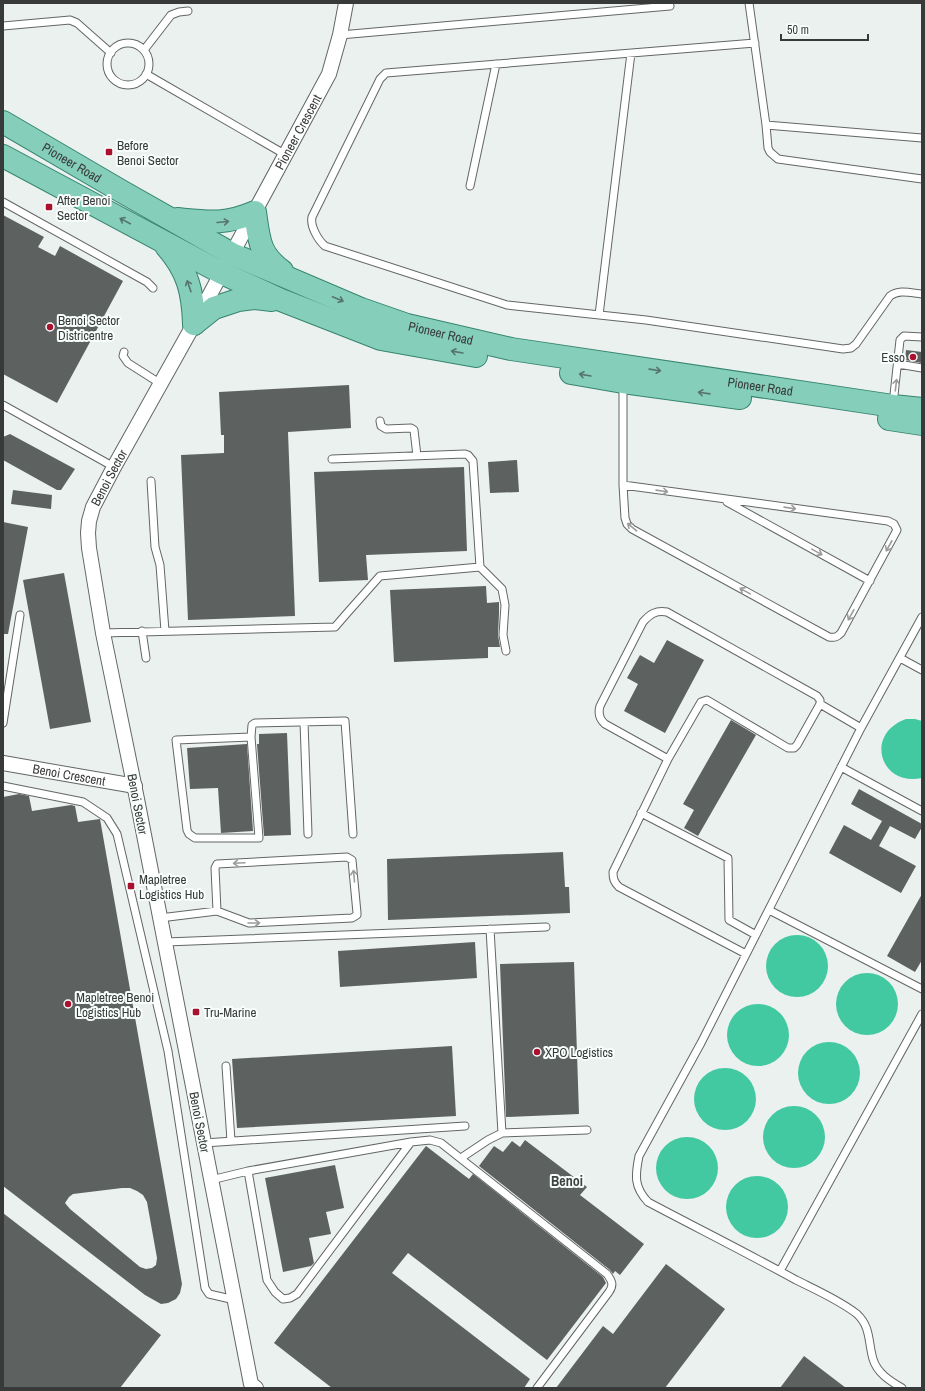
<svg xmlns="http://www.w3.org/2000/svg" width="925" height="1391" font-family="'Archivo Narrow',sans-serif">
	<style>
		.water { fill: #42c9a2 }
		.building { fill: #5d6260; fill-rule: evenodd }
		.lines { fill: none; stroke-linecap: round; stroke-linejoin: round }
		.service-casing { stroke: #626765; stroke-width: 9 }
		.minor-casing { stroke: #626765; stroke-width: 16 }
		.primary-casing { stroke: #35856e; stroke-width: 24 }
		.service { stroke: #fff; stroke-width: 7 }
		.minor { stroke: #fff; stroke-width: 14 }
		.primary { stroke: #85ceb9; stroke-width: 22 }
		.oneway { stroke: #57756c }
		.oneway2 { stroke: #9c9c9c }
		.poi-dot { fill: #a9112e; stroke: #f8fefc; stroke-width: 1.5 }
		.labels { text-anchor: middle; stroke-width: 4; stroke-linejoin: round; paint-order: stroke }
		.street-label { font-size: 13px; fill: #383a39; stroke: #f8fefc }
		.poi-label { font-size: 13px; fill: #383a39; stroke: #f8fefc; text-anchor: start }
		.neighbourhood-label { font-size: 14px; font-weight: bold; fill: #3e4341; stroke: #f8fefc }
	</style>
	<rect width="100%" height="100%" fill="#ebf1ee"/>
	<!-- water -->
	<path class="water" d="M 906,719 L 915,719 L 922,721 L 922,778 C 880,787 864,734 906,719 Z
		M766 966a31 31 0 1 1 62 0a31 31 0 1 1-62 0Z
		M836 1004a31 31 0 1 1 62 0a31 31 0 1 1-62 0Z
		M727 1035a31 31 0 1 1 62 0a31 31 0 1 1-62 0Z
		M798 1073a31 31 0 1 1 62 0a31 31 0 1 1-62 0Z
		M694 1099a31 31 0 1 1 62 0a31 31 0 1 1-62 0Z
		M763 1137a31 31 0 1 1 62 0a31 31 0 1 1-62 0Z
		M656 1168a31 31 0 1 1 62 0a31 31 0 1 1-62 0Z
		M726 1207a31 31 0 1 1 62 0a31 31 0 1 1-62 0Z"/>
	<!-- building -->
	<path class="building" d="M 3,215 L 44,237 L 38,247 L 55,256 L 60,246 L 123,281 L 57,403 L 3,374 Z
		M 906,350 L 922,352 L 922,363 L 905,360 Z
		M 349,385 L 351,428 L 288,432 L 295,616 L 188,620 L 181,455 L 224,453 L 224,435 L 221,435 L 219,392 Z
		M 10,434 L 75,469 L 61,490 L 57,490 L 3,460 L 3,437 Z
		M 517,460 L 519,492 L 490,493 L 488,462 Z
		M 464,467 L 467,551 L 366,555 L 368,580 L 319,582 L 314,472 Z
		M 13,490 L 52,495 L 51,509 L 11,504 Z
		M 3,522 L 28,527 L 8,634 L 3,634 Z
		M 64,573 L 91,722 L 50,729 L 23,580 Z
		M 486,586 L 487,603 L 499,602 L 499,613 L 498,635 L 500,647 L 488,647 L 488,658 L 394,662 L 390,590 Z
		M 667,640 L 704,660 L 665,733 L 624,711 L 638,684 L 627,678 L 640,655 L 654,663 Z
		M 731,720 L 756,735 L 698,836 L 684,828 L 694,810 L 683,804 Z
		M 287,733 L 291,835 L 264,836 L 257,744 L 259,744 L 259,734 Z
		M 247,744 L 253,831 L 221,833 L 218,788 L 190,789 L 187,748 Z
		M 859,789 L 922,824 L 922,827 L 915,839 L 890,826 L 879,846 L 916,866 L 901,893 L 829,853 L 844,825 L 871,840 L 882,821 L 851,804 Z
		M 19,794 L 29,796 L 32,811 L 71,805 L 75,806 L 78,822 L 100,819 L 182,1284 L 180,1293 L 176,1299 L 168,1303 L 161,1304 L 145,1295 L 3,1186 L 3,797 ZM 122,1188 L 130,1188 L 137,1191 L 143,1195 L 147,1202 L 157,1258 L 156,1265 L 152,1268 L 146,1269 L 140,1267 L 70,1209 L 65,1203 L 69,1197 L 73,1194 Z
		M 563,852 L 565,887 L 569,887 L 570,913 L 388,920 L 387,859 Z
		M 922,894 L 922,960 L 915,972 L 887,956 Z
		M 475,942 L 477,978 L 340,987 L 338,951 Z
		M 574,962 L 579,1114 L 506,1117 L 500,964 Z
		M 452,1046 L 456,1116 L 237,1128 L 232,1059 Z
		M 525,1140 L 587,1187 L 580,1195 L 644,1244 L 620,1275 L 615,1271 L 613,1274 L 610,1270 L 479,1166 L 494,1146 L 503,1152 L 512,1141 L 520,1147 Z
		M 426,1146 L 469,1179 L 473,1174 L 603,1277 L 606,1283 L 547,1360 L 408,1253 L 392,1273 L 530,1379 L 524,1388 L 332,1388 L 274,1343 Z
		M 335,1165 L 344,1208 L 326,1212 L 331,1234 L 309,1238 L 314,1263 L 311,1266 L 283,1272 L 265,1178 Z
		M 3,1213 L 161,1335 L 120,1388 L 3,1388 Z
		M 666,1264 L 725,1309 L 665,1388 L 556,1388 L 603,1326 L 613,1334 Z
		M 804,1356 L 846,1388 L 780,1388 Z"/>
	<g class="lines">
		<!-- service casing -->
		<g class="service-casing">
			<path id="service" d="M 749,3 L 766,125 L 768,148 L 770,152 L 778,159 L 922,179
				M 3,26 L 70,20 L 77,23 L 111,53
				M 340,35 L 670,6
				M 755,43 L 386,73 L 380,79 L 312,217 C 310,226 318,240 325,246 L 507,305 L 646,320 L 843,349 L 851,348 L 856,344 L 890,296 C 899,289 911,293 922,294
				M107 64a21 21 0 1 1 42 0a21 21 0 1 1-42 0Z
				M 144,50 L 171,15 L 179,12 L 188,11
				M 146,74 L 286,155
				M 766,125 L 922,138
				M 470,186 L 496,64
				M 3,202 L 147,282 L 153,288
				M 599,315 L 631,53
				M 124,352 L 123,356 L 128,363 L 161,384
				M 898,364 L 922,368
				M 893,404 L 900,340 L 904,336 L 922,337
				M 3,405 L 114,467
				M 380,421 L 381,426 L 386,429 L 411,428 L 414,430 L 417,456
				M 332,459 L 465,454 L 468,455 L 473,461 L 480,567 L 502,589 L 505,605 L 503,635 L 506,651
				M 151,481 L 155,547 L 160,565 L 165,631
				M 623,485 L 888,521 L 894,524 L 897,530 L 841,633 C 837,637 835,638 829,637 L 632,529 L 627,524 L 625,518 L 623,485 L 623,384
				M 727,502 L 870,581
				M 142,631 L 146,658
				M 103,633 L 335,627 L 348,612 L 380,576 L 480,567
				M 900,658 L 922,670
				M 820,704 L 861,728
				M 304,722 L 308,834
				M 3,723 L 20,615
				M 251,737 L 176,740 L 187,830 L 189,834 L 195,838 L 259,838 L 251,737 L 252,725 L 255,723 L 345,721 L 353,834
				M 668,759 L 605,724 C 599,719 598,713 600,706 L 643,622 C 650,614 656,610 667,612 L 817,696 L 820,700 L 820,704 L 797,745 L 794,748 L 788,748 L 707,700 L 701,702 L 668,759 L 613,872 C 613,879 614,882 619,887 L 746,954
				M 841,767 L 922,811
				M 3,786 L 83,802 L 107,818 L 117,834 L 168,1051 L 205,1288 L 209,1294 L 235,1300
				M 641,813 L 728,858 L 729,920 L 756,935
				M 769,910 L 922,989
				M 160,918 L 217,911 L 249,923 L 352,918 L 357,915 L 357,913 L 352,860 L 347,857 L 217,864 L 215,868 L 217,911
				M 490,929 L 502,1133
				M 166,942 L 546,927
				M 226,1066 L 231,1141
				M 204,1143 L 465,1126
				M 461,1158 L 488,1140 L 502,1133 L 587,1130
				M 248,1171 L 267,1280 L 275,1292 L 283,1299 L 290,1298 L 297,1294 L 411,1142
				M 211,1180 L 248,1171 L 411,1142 L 430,1140 L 441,1143 L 607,1274 C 612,1281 614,1285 609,1292 L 537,1388
				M 780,1271 L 922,1014
				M 902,1388 C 890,1381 877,1373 873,1359 C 868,1342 871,1327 857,1314 C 839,1300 816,1290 796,1280 C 747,1253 697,1228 648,1202 C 634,1187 635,1176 639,1156 L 701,1043 L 861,728 L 922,617"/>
		</g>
		<!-- minor casing -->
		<g class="minor-casing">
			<g id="minor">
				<path id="s1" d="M 3,763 L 135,786"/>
				<path id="s2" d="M 256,1388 L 251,1384 L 137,799 L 103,633 L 89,548 L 88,533 L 89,521 L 93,507 L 114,467 L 194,324 L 329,74 L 340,35 L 346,3"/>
			</g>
		</g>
		<!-- primary casing -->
		<g class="primary-casing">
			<g id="primary">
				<path id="s3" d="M 3,122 L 121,191 L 232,254 L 361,309 L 407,325 L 511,349 L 893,406 L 922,409"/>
				<path d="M 3,156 L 222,273 L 281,300 L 381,339 L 476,356"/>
				<path d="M 177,219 C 208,222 225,225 255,212 C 259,240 259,254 282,271"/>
				<path d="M 166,246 C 188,271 193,292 194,324"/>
				<path d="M 194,324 L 214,308 L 238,300 L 254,298 L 272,300"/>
				<path d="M 571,373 L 623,382 L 740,398"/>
				<path d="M 889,419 L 922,424"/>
			</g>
		</g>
		<!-- service -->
		<use href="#service" class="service"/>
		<!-- minor -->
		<use href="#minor" class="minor"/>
		<!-- primary -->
		<use href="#primary" class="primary"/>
	</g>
	<!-- one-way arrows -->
	<defs><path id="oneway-shaft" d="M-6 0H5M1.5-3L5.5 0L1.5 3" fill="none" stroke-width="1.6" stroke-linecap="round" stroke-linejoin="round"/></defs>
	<g class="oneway">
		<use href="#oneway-shaft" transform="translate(125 221) rotate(-152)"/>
		<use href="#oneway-shaft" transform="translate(223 222) rotate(-5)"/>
		<use href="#oneway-shaft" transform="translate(189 286) rotate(-109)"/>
		<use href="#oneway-shaft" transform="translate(338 299) rotate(23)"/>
		<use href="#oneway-shaft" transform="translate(457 352) rotate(-170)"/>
		<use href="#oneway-shaft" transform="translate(655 370) rotate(8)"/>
		<use href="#oneway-shaft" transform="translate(585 375) rotate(-170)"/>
		<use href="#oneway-shaft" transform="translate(704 393) rotate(-172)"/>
	</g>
	<g class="oneway2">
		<use href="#oneway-shaft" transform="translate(896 385) rotate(-83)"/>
		<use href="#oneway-shaft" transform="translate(662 491) rotate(8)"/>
		<use href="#oneway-shaft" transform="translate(790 508) rotate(8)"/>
		<use href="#oneway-shaft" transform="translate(632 527) rotate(-140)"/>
		<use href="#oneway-shaft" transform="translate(889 546) rotate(119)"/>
		<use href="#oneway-shaft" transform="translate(817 552) rotate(29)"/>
		<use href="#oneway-shaft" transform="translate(745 591) rotate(-151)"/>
		<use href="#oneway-shaft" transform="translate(851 615) rotate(119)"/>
		<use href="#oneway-shaft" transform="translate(239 863) rotate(177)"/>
		<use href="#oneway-shaft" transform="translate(354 876) rotate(-95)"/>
		<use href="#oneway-shaft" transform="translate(254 923)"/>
	</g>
	<!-- markers -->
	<g class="poi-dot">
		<rect x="105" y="148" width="8" height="8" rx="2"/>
		<rect x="45" y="203" width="8" height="8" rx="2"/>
		<circle cx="50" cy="327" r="4"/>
		<circle cx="913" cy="357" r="4"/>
		<rect x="127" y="882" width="8" height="8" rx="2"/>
		<circle cx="68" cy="1004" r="4"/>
		<rect x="192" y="1008" width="8" height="8" rx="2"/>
		<circle cx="537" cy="1052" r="4"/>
	</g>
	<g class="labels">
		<!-- street labels -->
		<g class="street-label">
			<text dy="5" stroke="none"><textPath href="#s2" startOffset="1327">Pioneer Crescent</textPath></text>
			<text dy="5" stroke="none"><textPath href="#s3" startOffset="80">Pioneer Road</textPath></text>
			<text dy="5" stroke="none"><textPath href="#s3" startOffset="488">Pioneer Road</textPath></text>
			<text dy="5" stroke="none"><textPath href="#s3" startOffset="812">Pioneer Road</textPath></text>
			<text dy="5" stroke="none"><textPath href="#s2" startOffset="933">Benoi Sector</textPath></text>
			<text dy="5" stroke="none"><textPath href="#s1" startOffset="67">Benoi Crescent</textPath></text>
			<text transform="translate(138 804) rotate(79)" y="5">Benoi Sector</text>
			<text transform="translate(200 1122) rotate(79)" y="5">Benoi Sector</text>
		</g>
		<!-- poi labels -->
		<g class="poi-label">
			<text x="117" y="150">Before<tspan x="117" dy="15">Benoi Sector</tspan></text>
			<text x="57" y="205">After Benoi<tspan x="57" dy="15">Sector</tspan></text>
			<text x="58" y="325">Benoi Sector<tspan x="58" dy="15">Districentre</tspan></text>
			<text x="905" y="362" text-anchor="end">Esso</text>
			<text x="139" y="884">Mapletree<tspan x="139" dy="15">Logistics Hub</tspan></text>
			<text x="76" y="1002">Mapletree Benoi<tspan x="76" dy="15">Logistics Hub</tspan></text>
			<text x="204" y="1017">Tru-Marine</text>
			<text x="545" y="1057">XPO Logistics</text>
		</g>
		<!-- neighbourhood labels -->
		<g class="neighbourhood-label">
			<text x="567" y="1186">Benoi</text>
		</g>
	</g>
	<!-- border -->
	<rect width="925" height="1391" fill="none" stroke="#383a39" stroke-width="8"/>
	<!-- scale -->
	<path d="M781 34v6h87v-6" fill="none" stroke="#383a39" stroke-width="2"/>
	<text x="787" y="34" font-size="12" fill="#383a39" stroke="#f8fefc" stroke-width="3" paint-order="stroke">50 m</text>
</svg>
